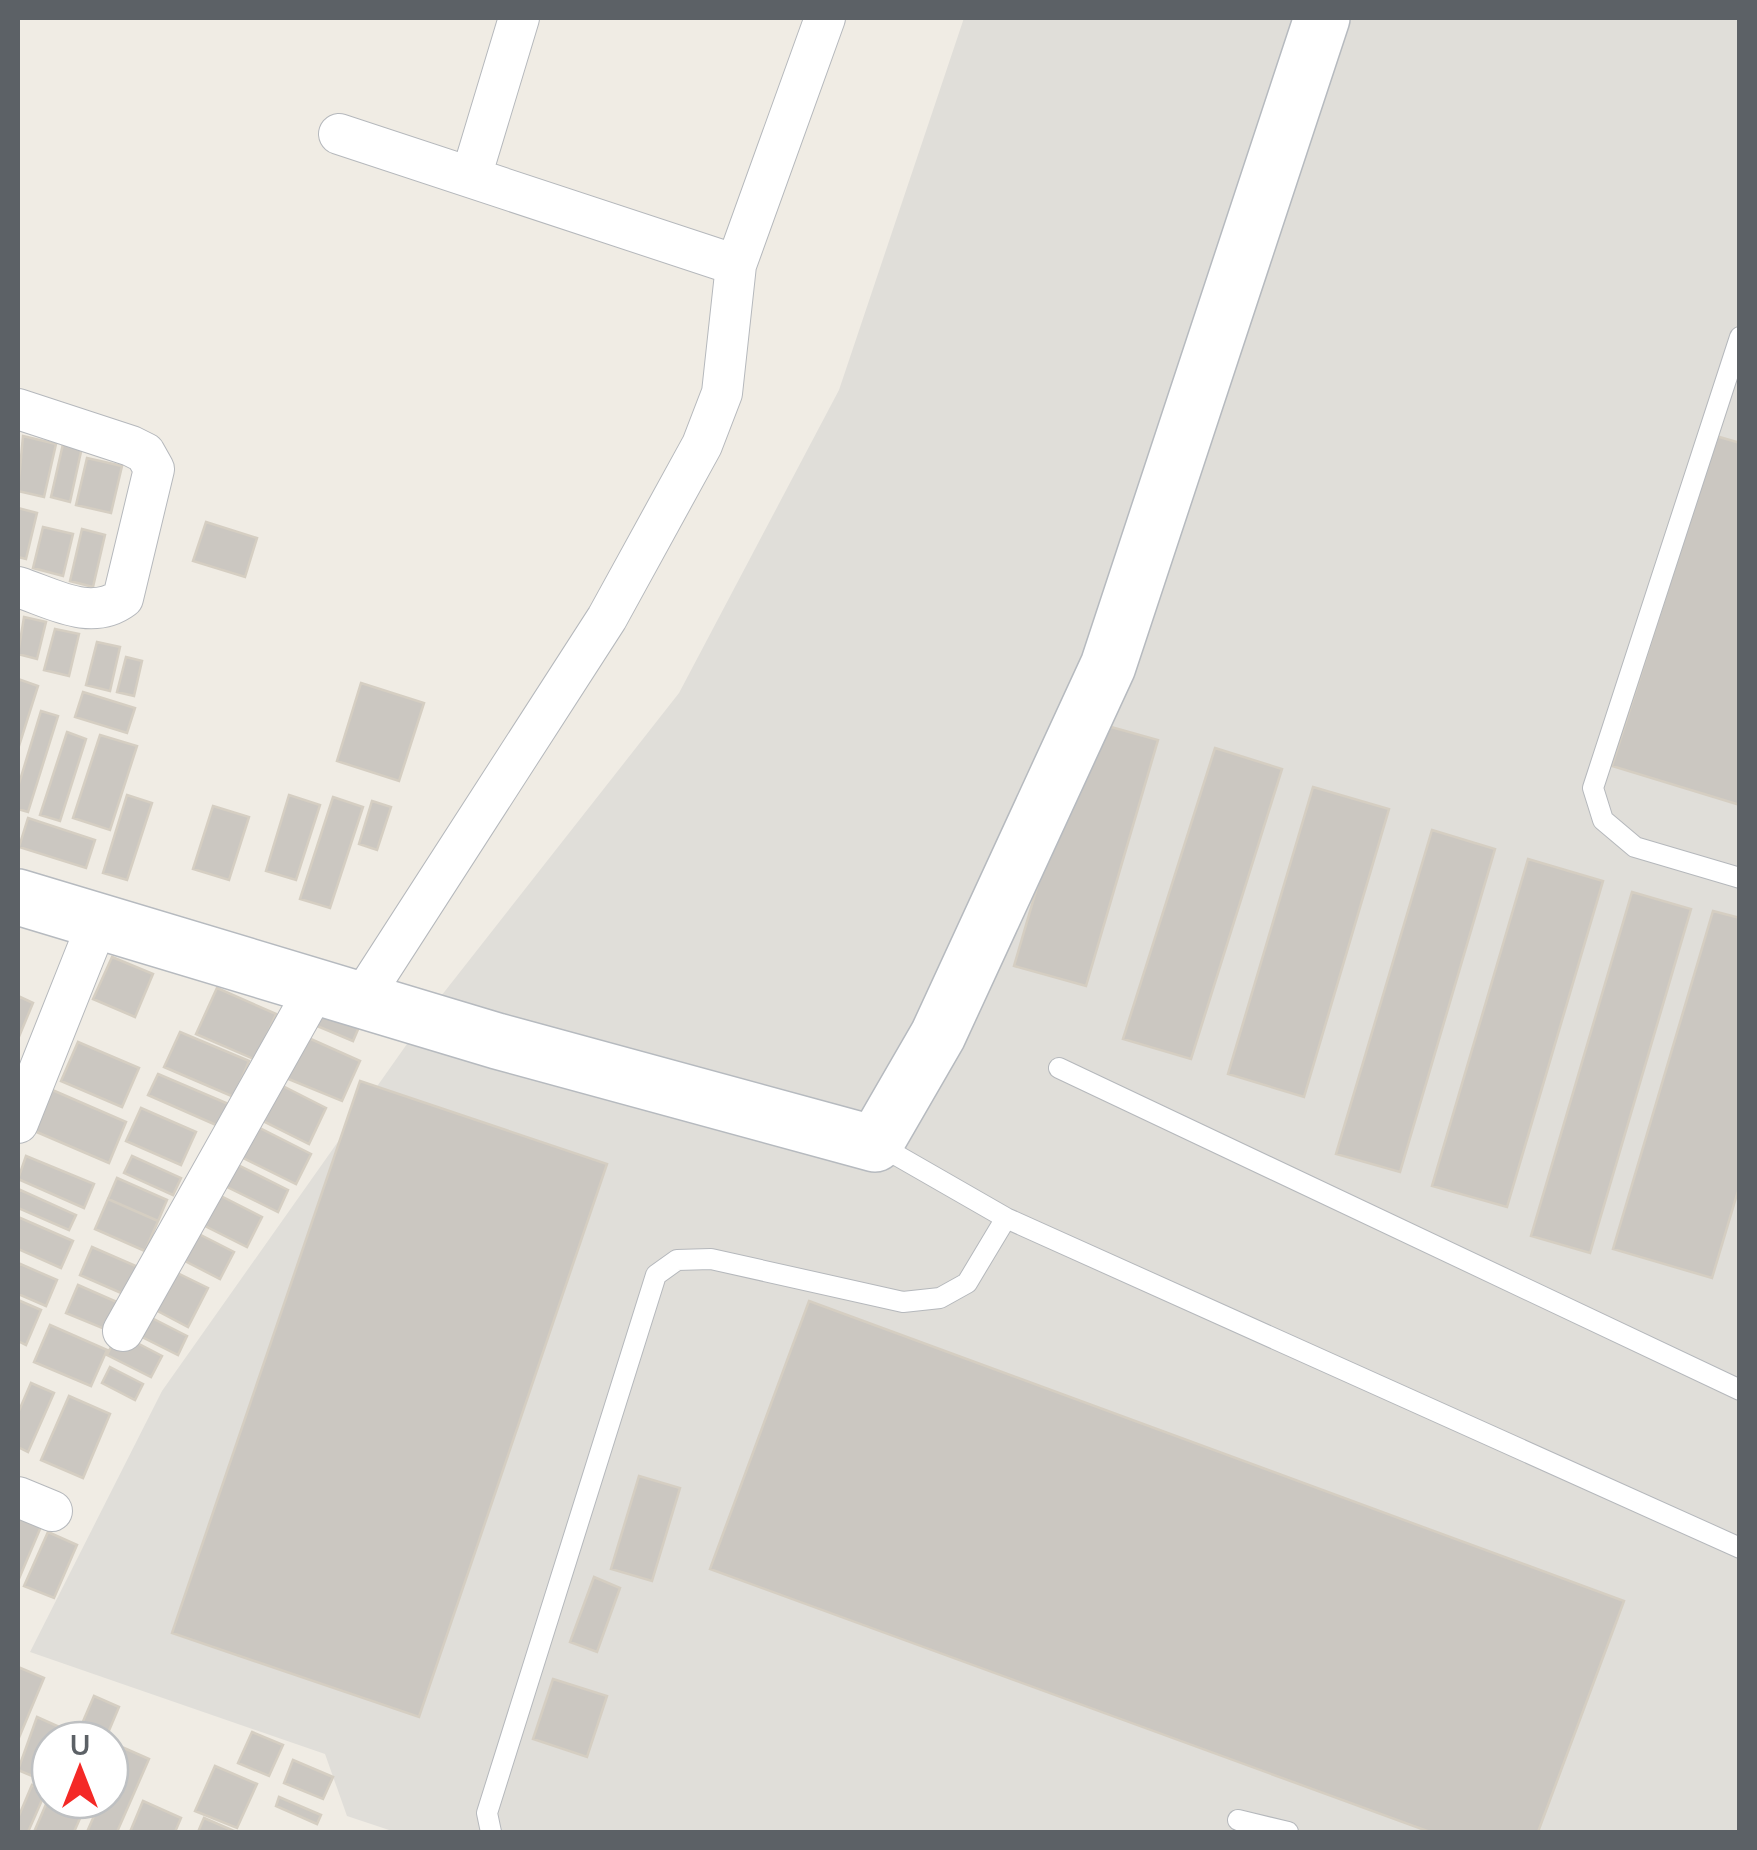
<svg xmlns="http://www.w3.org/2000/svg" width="1757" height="1850" font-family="'Nunito Sans',sans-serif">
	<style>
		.industrial { fill: #e0ded9 }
		.building { fill: #cbc7c1; stroke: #d5cec2; stroke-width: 2.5 }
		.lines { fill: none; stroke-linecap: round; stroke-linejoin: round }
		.service-casing { stroke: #b5b8bc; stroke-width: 22 }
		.minor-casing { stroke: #b5b8bc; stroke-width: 42 }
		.secondary-casing { stroke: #b6babf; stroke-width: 58 }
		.service { stroke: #fff; stroke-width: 20 }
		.minor { stroke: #fff; stroke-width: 40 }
		.secondary { stroke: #fff; stroke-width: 55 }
	</style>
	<rect width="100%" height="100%" fill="#f0ece4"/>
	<!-- industrial -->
	<path class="industrial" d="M 964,18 L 1739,18 L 1739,1832 L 395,1832 L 347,1816 L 325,1754 L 30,1652 L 162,1391 L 438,1000 L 679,693 L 839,390 Z"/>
	<!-- building -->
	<path class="building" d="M 23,436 L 56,444 L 44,497 L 18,491 Z
		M 1716,436 L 1740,443 L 1740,805 L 1612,766 Z
		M 63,444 L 82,447 L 70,502 L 51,497 Z
		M 87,458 L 122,466 L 111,513 L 76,505 Z
		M 18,508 L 37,513 L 26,559 L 18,557 Z
		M 206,522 L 257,538 L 245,577 L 193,561 Z
		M 43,527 L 73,534 L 63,576 L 33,568 Z
		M 82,529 L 105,535 L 93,587 L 70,581 Z
		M 24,617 L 46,622 L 37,659 L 18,654 Z
		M 55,629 L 79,634 L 69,676 L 44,670 Z
		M 97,642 L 120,647 L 110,691 L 86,685 Z
		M 126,657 L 142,661 L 134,696 L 117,692 Z
		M 18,679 L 38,686 L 18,749 Z
		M 361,683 L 424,703 L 399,781 L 337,761 Z
		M 83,692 L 135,708 L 127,733 L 75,717 Z
		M 41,711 L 58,716 L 28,812 L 18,809 L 18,787 Z
		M 1086,720 L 1158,740 L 1086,986 L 1014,966 Z
		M 67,732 L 86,739 L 60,821 L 40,815 Z
		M 100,735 L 137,746 L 110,830 L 73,818 Z
		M 1215,748 L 1282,769 L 1191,1059 L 1123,1039 Z
		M 1313,787 L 1389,809 L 1304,1097 L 1228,1074 Z
		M 127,795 L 152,803 L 127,880 L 103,873 Z
		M 289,795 L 320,805 L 296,880 L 266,871 Z
		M 333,797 L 363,807 L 330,908 L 300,899 Z
		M 372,801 L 391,807 L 377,850 L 359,844 Z
		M 213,806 L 249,817 L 229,880 L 193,869 Z
		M 28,818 L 95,840 L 86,868 L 19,847 Z
		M 1432,830 L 1495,849 L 1400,1172 L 1336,1154 Z
		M 1528,859 L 1603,881 L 1507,1207 L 1432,1186 Z
		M 1632,892 L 1691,909 L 1590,1253 L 1531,1236 Z
		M 1713,911 L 1740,918 L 1740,1184 L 1712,1278 L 1613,1249 Z
		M 112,957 L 153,974 L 135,1017 L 93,999 Z
		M 217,988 L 276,1014 L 256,1060 L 196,1034 Z
		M 315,992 L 365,1013 L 353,1041 L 303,1020 Z
		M 18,996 L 33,1003 L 18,1039 Z
		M 180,1032 L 249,1061 L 234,1097 L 164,1067 Z
		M 304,1036 L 360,1061 L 342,1101 L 286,1078 Z
		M 78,1042 L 139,1068 L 122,1107 L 61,1081 Z
		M 158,1074 L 233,1106 L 223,1128 L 148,1095 Z
		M 269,1079 L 326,1108 L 309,1144 L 251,1115 Z
		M 360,1081 L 607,1164 L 419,1717 L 172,1633 Z
		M 50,1089 L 126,1122 L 109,1163 L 32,1130 Z
		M 141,1108 L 196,1132 L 181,1165 L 126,1141 Z
		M 250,1123 L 311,1154 L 296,1184 L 235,1154 Z
		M 26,1156 L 94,1184 L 84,1208 L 18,1179 Z
		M 132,1156 L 181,1178 L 173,1195 L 124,1173 Z
		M 236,1164 L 288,1190 L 278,1212 L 225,1186 Z
		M 117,1178 L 167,1200 L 158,1221 L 108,1199 Z
		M 18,1189 L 76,1215 L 69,1230 L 18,1208 Z
		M 217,1194 L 262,1217 L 247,1247 L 201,1224 Z
		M 108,1199 L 158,1221 L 145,1251 L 95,1229 Z
		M 18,1217 L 73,1241 L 61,1268 L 18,1249 Z
		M 193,1231 L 234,1252 L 220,1279 L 179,1258 Z
		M 92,1247 L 147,1271 L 135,1299 L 80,1275 Z
		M 18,1263 L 57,1280 L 46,1306 L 18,1294 Z
		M 169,1269 L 208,1288 L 188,1327 L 150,1307 Z
		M 78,1285 L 119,1303 L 107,1330 L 66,1313 Z
		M 18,1300 L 41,1310 L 26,1345 L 18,1341 Z
		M 809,1301 L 1624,1601 L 1538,1832 L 1430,1832 L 710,1569 Z
		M 142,1313 L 187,1336 L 178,1355 L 132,1332 Z
		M 50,1325 L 107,1350 L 91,1386 L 34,1362 Z
		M 118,1333 L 162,1356 L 151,1377 L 107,1355 Z
		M 110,1367 L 143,1384 L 135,1400 L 102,1383 Z
		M 31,1383 L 54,1393 L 28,1452 L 18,1447 L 18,1413 Z
		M 69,1396 L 110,1414 L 83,1478 L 41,1460 Z
		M 639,1476 L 680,1488 L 652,1581 L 611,1569 Z
		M 21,1513 L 43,1522 L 18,1581 L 18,1520 Z
		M 48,1532 L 77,1545 L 54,1598 L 24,1586 Z
		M 594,1577 L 620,1588 L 597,1652 L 570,1642 Z
		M 18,1667 L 44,1678 L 18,1740 Z
		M 553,1679 L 607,1696 L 587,1757 L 533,1739 Z
		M 94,1696 L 119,1707 L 105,1740 L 75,1740 Z
		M 37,1717 L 66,1730 L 62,1740 L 50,1740 L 50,1767 L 44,1781 L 18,1770 Z
		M 252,1732 L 283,1745 L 269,1776 L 238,1763 Z
		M 124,1748 L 149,1759 L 117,1832 L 87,1832 L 101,1800 L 110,1800 L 110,1779 Z
		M 293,1760 L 333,1777 L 323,1799 L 284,1783 Z
		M 215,1766 L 257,1784 L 237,1828 L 195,1811 Z
		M 32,1785 L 46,1791 L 28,1832 L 18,1832 L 18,1818 Z
		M 50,1795 L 50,1800 L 88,1800 L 74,1832 L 34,1832 Z
		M 279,1797 L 321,1815 L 317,1824 L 276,1806 Z
		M 143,1801 L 181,1818 L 175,1832 L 130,1832 Z
		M 204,1818 L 234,1831 L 233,1832 L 198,1832 Z"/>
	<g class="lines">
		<!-- service casing -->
		<g class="service-casing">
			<path id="service" d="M 1740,337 L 1593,788 L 1603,820 L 1635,847 L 1740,878
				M 1059,1068 L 1740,1390
				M 877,1144 L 1006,1218 L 1740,1548
				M 1238,1820 L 1288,1832
				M 491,1832 L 487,1813 L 656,1275 L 677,1260 L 711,1259 L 903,1302 L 940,1298 L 967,1283 L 1006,1218"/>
		</g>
		<!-- minor casing -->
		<g class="minor-casing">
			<path id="minor" d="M 339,134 L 736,265
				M 471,177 L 519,18
				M 18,409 L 131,446 L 145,453 L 154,469 L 123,598 C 91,622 52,598 18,587
				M 362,998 L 607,618 L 702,445 L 722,393 L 736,265 L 825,18
				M 18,1123 L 98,922
				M 123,1331 L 318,984
				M 18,1497 L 52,1511"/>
		</g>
		<!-- secondary casing -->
		<g class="secondary-casing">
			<path id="secondary" d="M 18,897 L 497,1041 L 875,1144 L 938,1035 L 1108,666 L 1322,18"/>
		</g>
		<!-- service -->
		<use href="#service" class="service"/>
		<!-- minor -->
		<use href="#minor" class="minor"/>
		<!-- secondary -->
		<use href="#secondary" class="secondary"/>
	</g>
	<!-- border -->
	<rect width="1757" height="1850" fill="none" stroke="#5c6166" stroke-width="40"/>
	<!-- north arrow -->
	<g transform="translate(80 1770)"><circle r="48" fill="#ffffff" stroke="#bec0c2" stroke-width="2.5"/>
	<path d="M0-8L18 38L0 25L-18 38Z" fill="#f42926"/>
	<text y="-15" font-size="28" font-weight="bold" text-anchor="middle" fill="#5c6166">U</text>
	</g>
</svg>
